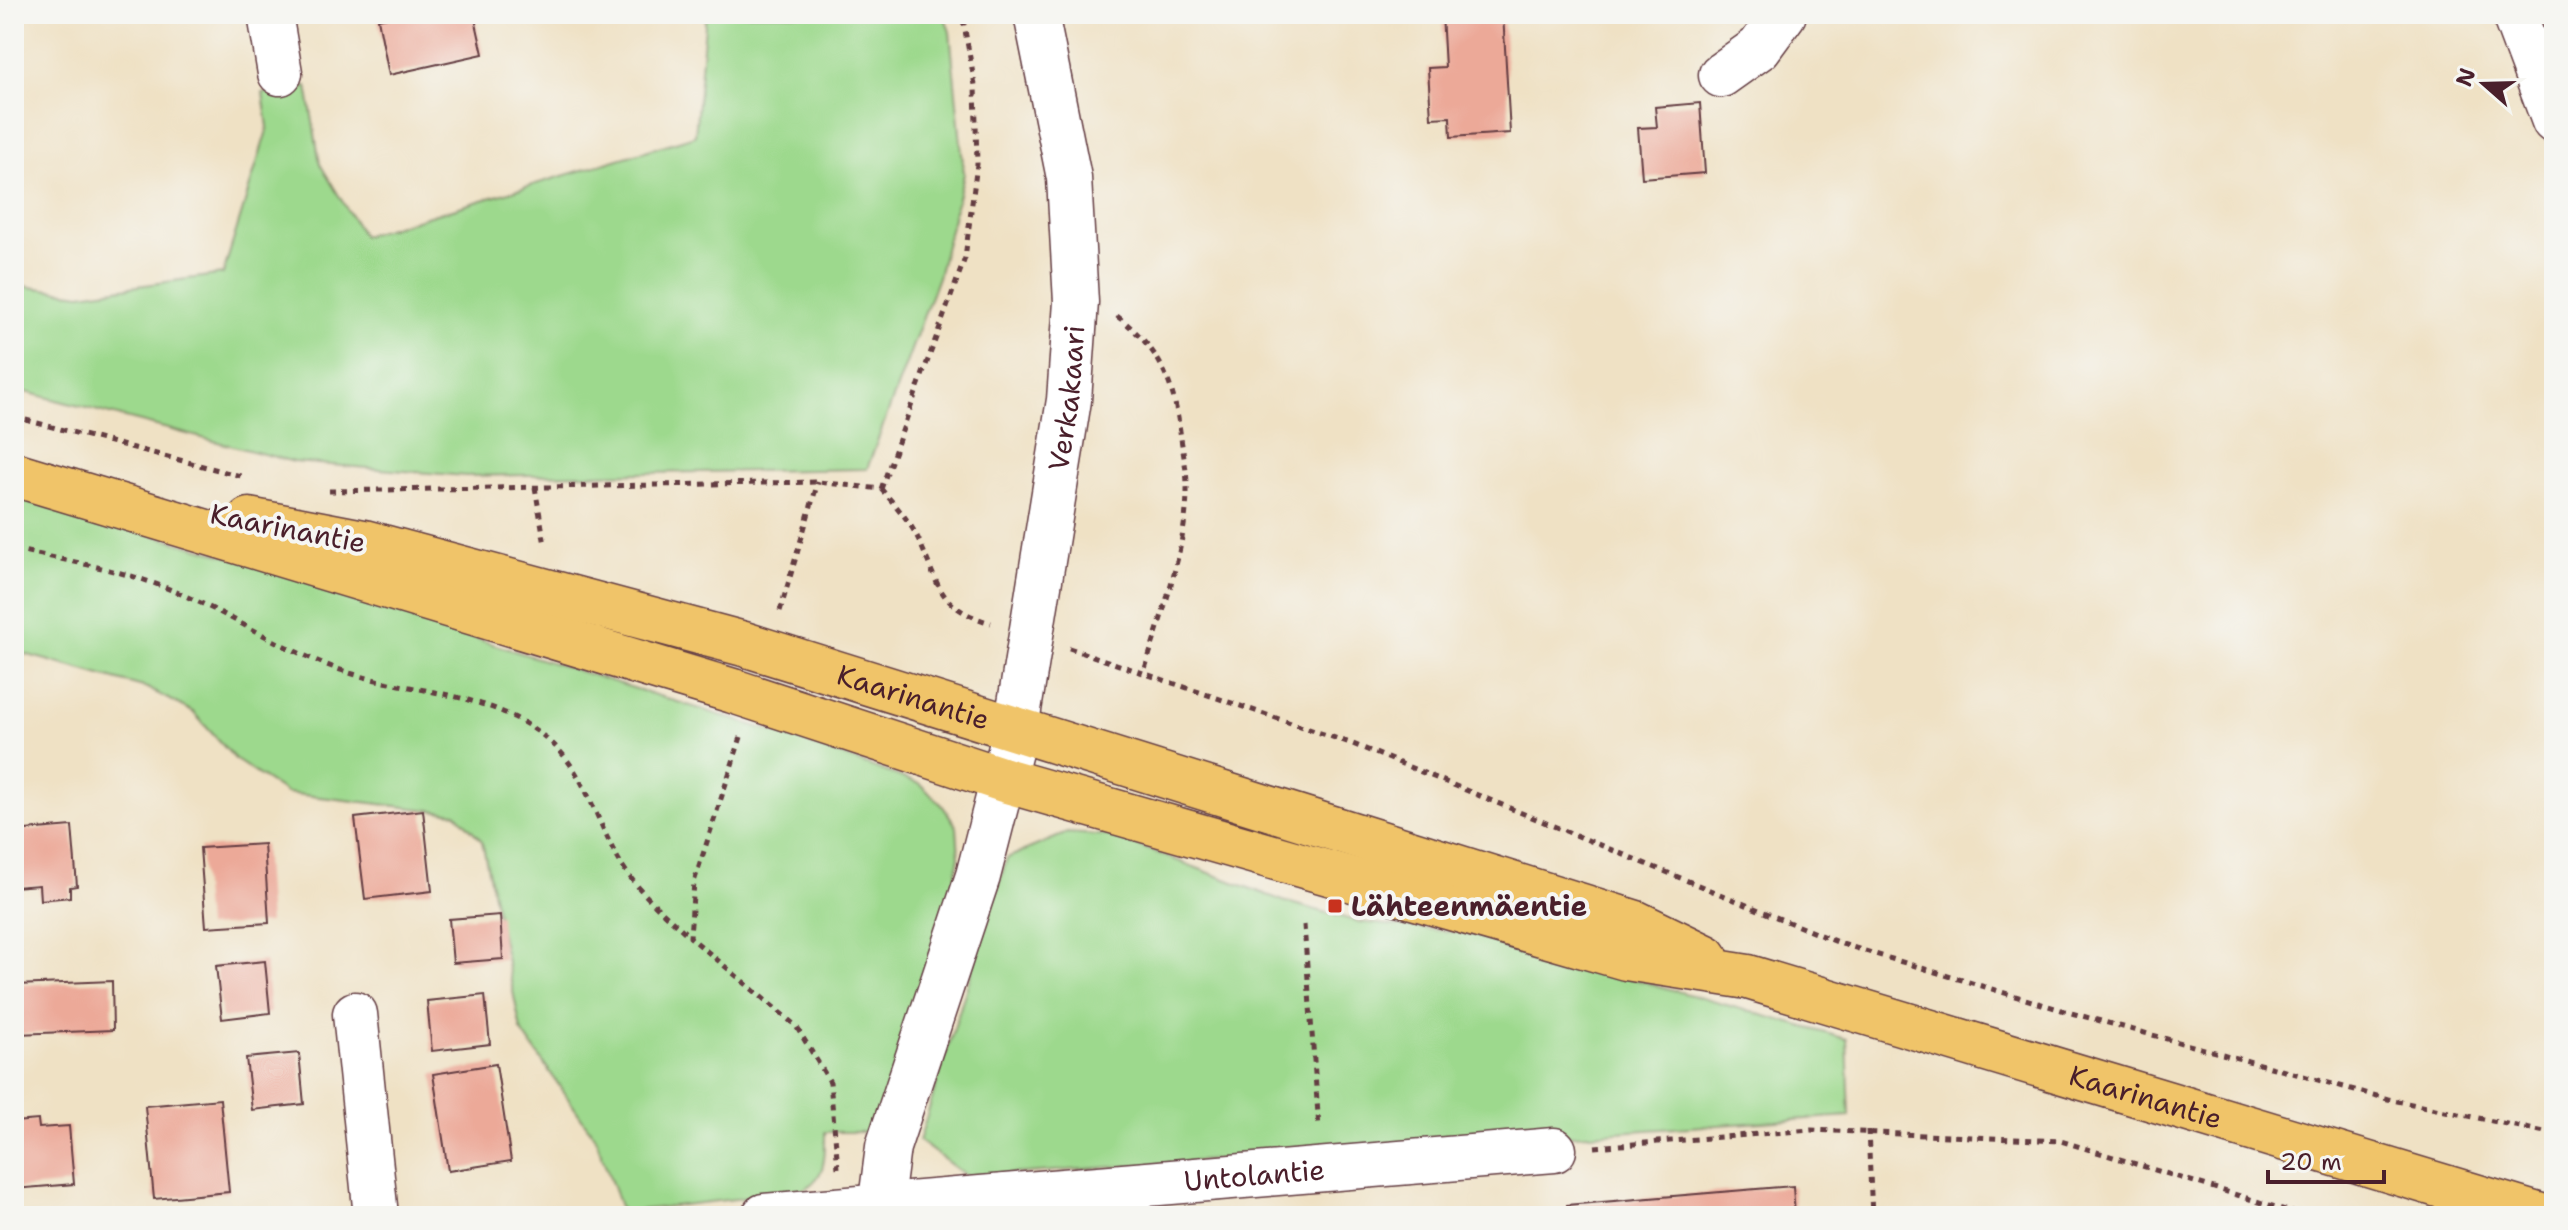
<svg xmlns="http://www.w3.org/2000/svg" width="2568" height="1230" font-family="'Shantell Sans',sans-serif">
	<style>
		.green { fill: #9dd98d; stroke: #747c5c; stroke-width: 2 }
		.building { fill: #eca998 }
		.lines { fill: none; stroke-linecap: round; stroke-linejoin: round }
		.minor-casing { stroke: #633c42; stroke-width: 47 }
		.major-casing { stroke: #633c42; stroke-width: 47 }
		.path { stroke: #633c42; stroke-width: 5; stroke-dasharray: 6 6; stroke-linecap: butt }
		.minor { stroke: #fff; stroke-width: 44 }
		.major { stroke: #f0c469; stroke-width: 44 }
		.poi-dot { fill: #c8321e; stroke: #f6f6f2; stroke-width: 3 }
		.labels { text-anchor: middle; stroke-width: 8; stroke-linejoin: round; paint-order: stroke }
		.street-label { font-size: 28px; fill: #4a1f2b; stroke: #f6f6f2 }
		.poi-label { font-size: 28px; font-weight: bold; fill: #4a1f2b; stroke: #f6f6f2; text-anchor: start }
	</style>
	<rect width="100%" height="100%" fill="#f6f6f2"/>
	<filter id="ink" filterUnits="userSpaceOnUse"><feTurbulence type="fractalNoise" baseFrequency=".0125" numOctaves="2"/><feDisplacementMap in="SourceGraphic" scale="16" xChannelSelector="R" yChannelSelector="G"/><feConvolveMatrix kernelMatrix="1 2 1 2 8 2 1 2 1" color-interpolation-filters="sRGB"/></filter>
	<filter id="wash" filterUnits="userSpaceOnUse"><feTurbulence type="fractalNoise" baseFrequency=".006" numOctaves="4" result="noise"/><feDisplacementMap in="SourceGraphic" scale="32" xChannelSelector="R" yChannelSelector="G"/><feGaussianBlur stdDeviation="1.8" result="paint"/><feColorMatrix in="noise" values="0 0 0 0 0 0 0 0 0 0 0 0 0 0 0 0 0 1.4 0 .05"/><feComposite in="paint" operator="in"/></filter>
	<g filter="url(#wash)">
		<rect width="100%" height="100%" fill="#efe1c4"/>
		<!-- green -->
		<path class="green" d="M 706,14 L 944,14 L 950,32 L 964,174 L 938,277 L 867,469 L 466,476 L 294,462 L 14,389 L 14,285 L 81,294 L 223,274 L 268,127 L 263,93 L 307,86 L 320,164 L 363,236 L 695,136 Z
			M 14,497 L 294,574 L 489,643 L 787,736 L 920,784 L 942,805 L 957,827 L 959,857 L 950,906 L 874,1132 L 825,1132 C 825,1161 826,1181 797,1192 L 622,1212 L 596,1139 L 521,1030 L 482,841 L 456,813 L 286,793 L 236,760 L 193,712 L 147,688 L 14,651 Z
			M 1067,833 L 1113,836 L 1283,901 L 1359,922 L 1474,934 L 1847,1039 L 1850,1116 L 968,1177 L 919,1141 L 1007,858 Z"/>
		<g id="blocks">
			<!-- building -->
			<path class="building" d="M 402,14 L 474,14 L 483,54 L 389,75 L 378,19 Z
				M 1442,14 L 1503,14 L 1510,133 L 1451,137 L 1450,117 L 1431,118 L 1428,68 L 1445,67 Z
				M 1700,103 L 1705,173 L 1642,178 L 1638,128 L 1657,127 L 1655,107 Z
				M 423,810 L 432,891 L 365,899 L 355,818 Z
				M 72,826 L 77,886 L 70,887 L 70,897 L 40,900 L 39,885 L 14,887 L 14,831 Z
				M 264,844 L 269,923 L 206,927 L 200,848 Z
				M 500,915 L 503,959 L 453,963 L 449,919 Z
				M 265,961 L 270,1013 L 222,1019 L 216,966 Z
				M 112,981 L 113,1030 L 18,1034 L 16,985 Z
				M 485,995 L 490,1044 L 432,1051 L 427,1001 Z
				M 299,1053 L 304,1104 L 252,1110 L 246,1058 Z
				M 496,1064 L 511,1161 L 448,1171 L 433,1074 Z
				M 220,1099 L 229,1192 L 154,1199 L 145,1106 Z
				M 38,1120 L 39,1128 L 69,1126 L 74,1184 L 14,1189 L 14,1122 Z
				M 1793,1186 L 1795,1216 L 1568,1216 L 1567,1205 Z"/>
		</g>
	</g>
	<g filter="url(#ink)">
		<use href="#blocks" fill-opacity="0" stroke="#633c42" stroke-width="2"/>
		<g class="lines">
			<!-- minor casing -->
			<g class="minor-casing">
				<g id="minor">
					<path d="M 270,14 L 280,73"/>
					<path d="M 2514,14 L 2554,121"/>
					<path d="M 1721,75 L 1759,48 L 1784,14"/>
					<path d="M 355,1014 L 376,1216"/>
					<path id="s1" d="M 764,1216 L 1554,1150"/>
					<path id="s2" d="M 879,1216 L 888,1147 L 978,876 L 1016,728 L 1069,400 L 1076,302 L 1069,178 L 1036,14"/>
				</g>
			</g>
			<!-- major casing -->
			<g class="major-casing">
				<g id="major">
					<path id="s3" d="M 14,474 L 733,691 L 1004,780 L 1626,958 L 1748,977 L 2541,1216"/>
					<path id="s4" d="M 249,520 L 364,542 L 744,644 L 1636,923 L 1706,957"/>
				</g>
			</g>
			<!-- path -->
			<path class="path" d="M 1117,316 C 1159,348 1173,380 1180,431 C 1182,449 1187,468 1187,486 C 1188,544 1161,616 1144,672
				M 14,417 L 245,477
				M 535,487 L 545,545
				M 881,489 L 965,258 L 977,164 L 975,85 L 962,14
				M 329,491 L 818,482 L 881,489 C 896,506 912,523 921,545 C 940,589 940,608 991,623
				M 14,549 C 57,559 102,566 144,580 C 217,603 280,652 353,674 C 418,693 492,693 546,738 C 585,769 595,820 620,862 C 637,891 665,914 690,937
				M 780,611 L 818,482
				M 1069,648 L 1353,744 L 1842,944 L 2075,1014 L 2388,1099 L 2554,1134
				M 741,737 L 694,882 L 690,937 L 796,1026 L 830,1082 L 838,1168
				M 1304,925 L 1319,1128
				M 1868,1130 L 1872,1216
				M 1595,1147 L 1811,1130 L 2061,1141 L 2305,1216"/>
			<!-- minor -->
			<use href="#minor" class="minor"/>
			<!-- major -->
			<use href="#major" class="major"/>
		</g>
	</g>
	<!-- markers -->
	<rect class="poi-dot" x="1327" y="898" width="16" height="16" rx="4"/>
	<g class="labels">
		<!-- street labels -->
		<g class="street-label">
			<text dy="10" stroke="none"><textPath href="#s2" startOffset="842">Verkakaari</textPath></text>
			<text transform="translate(288 528) rotate(11)" y="10">Kaarinantie</text>
			<text dy="10" stroke="none"><textPath href="#s4" startOffset="688">Kaarinantie</textPath></text>
			<text dy="10" stroke="none"><textPath href="#s3" startOffset="2222">Kaarinantie</textPath></text>
			<text dy="10" stroke="none"><textPath href="#s1" startOffset="492">Untolantie</textPath></text>
		</g>
		<!-- poi labels -->
		<g class="poi-label">
			<text x="1351" y="916">Lähteenmäentie</text>
		</g>
	</g>
	<!-- margin -->
	<rect width="2568" height="1230" fill="none" stroke="#f6f6f2" stroke-width="48"/>
	<!-- north arrow -->
	<g transform="translate(2484 84) rotate(290)" stroke="#f6f6f2" stroke-width="6" paint-order="stroke">
	<path d="M0-6L14 30L0 20L-14 30Z" fill="#4a1f2b"/>
	<text y="-12" font-size="22" font-weight="bold" text-anchor="middle" fill="#4a1f2b">N</text>
	</g>
	<!-- scale -->
	<path d="M2268 1170v12h116v-12" fill="none" stroke="#4a1f2b" stroke-width="4"/>
	<text x="2280" y="1170" font-size="24" fill="#4a1f2b" stroke="#f6f6f2" stroke-width="6" paint-order="stroke">20 m</text>
</svg>
